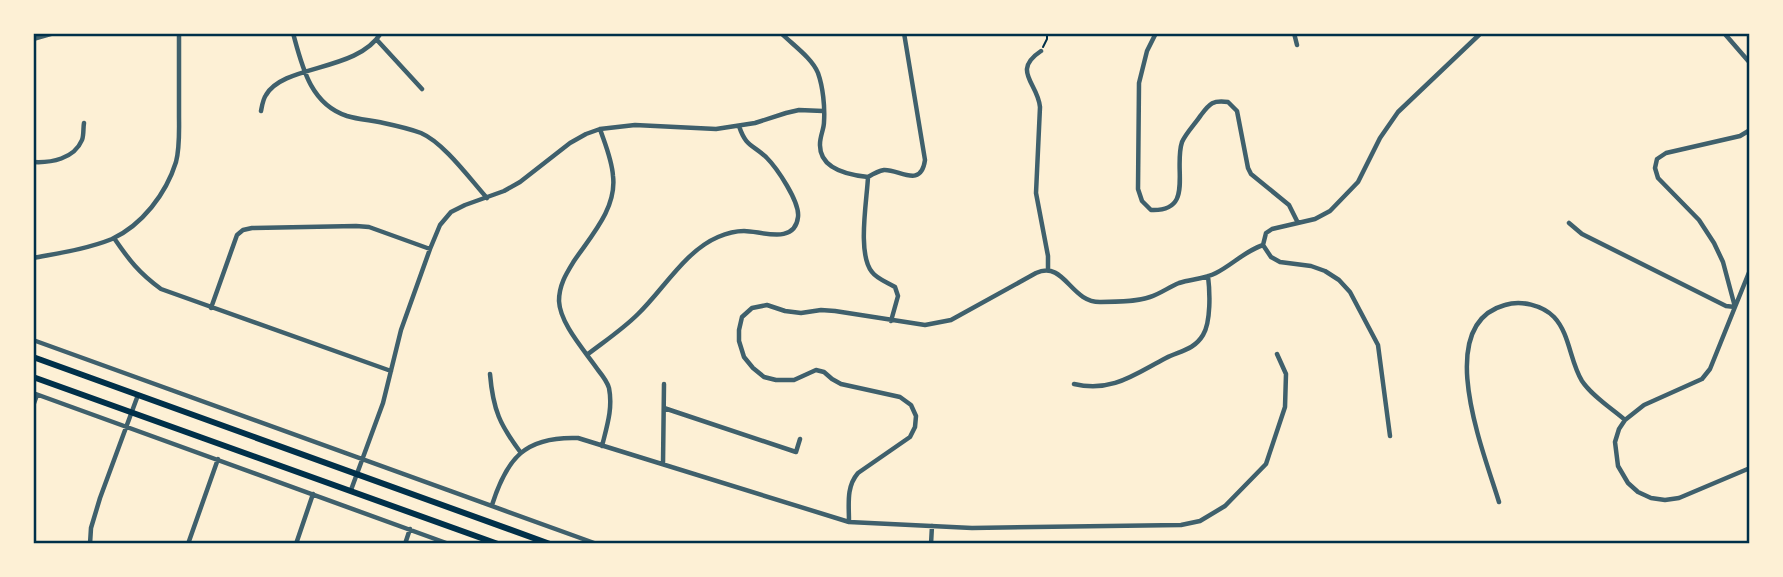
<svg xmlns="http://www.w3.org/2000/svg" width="1783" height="577" font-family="Montserrat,sans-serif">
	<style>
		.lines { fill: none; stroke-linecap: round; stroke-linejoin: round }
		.path { stroke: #003049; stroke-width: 2 }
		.minor { stroke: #3f606c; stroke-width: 4.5 }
		.secondary { stroke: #003049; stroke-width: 6 }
		.neatline { fill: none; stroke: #003049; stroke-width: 2.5 }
	</style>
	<rect width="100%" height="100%" fill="#fdf0d5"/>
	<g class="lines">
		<!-- path -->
		<path class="path" d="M 1043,47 L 1047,39 L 1047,33"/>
		<!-- minor -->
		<path class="minor" d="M 293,33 C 302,66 310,104 347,116 C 357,119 368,120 379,122 C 393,125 408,128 421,133 C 444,143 470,179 487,198
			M 781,33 C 793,45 812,58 818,73 C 823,87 825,107 824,122 C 824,129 820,136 820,144 C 819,169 848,175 868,177
			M 1156,33 L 1147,51 L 1139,83 L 1138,189 L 1142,201 L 1151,210 C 1195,212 1173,169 1182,142 C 1186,133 1195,124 1201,115 C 1210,103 1213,100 1228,102 L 1237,111 L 1248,168 L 1251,174 L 1289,205 L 1298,223
			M 1294,33 L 1297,45
			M 1724,33 L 1750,63
			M 33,39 L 54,33
			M 377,40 L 422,89
			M 1041,51 C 1011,71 1038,83 1040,107 L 1036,193 L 1048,256 L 1048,270
			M 261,111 C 262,106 263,99 266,95 C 284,64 357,72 381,33
			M 600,129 C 605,144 612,160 613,176 C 617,208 591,236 574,261 C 566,274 559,285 559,301 C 560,324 585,351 598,370 C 602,375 607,381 609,388 C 613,408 607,426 602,446
			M 1750,130 L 1740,136 L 1666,153 L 1657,159 L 1655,168 L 1658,178 L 1699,220 L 1714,243 L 1723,262 L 1735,307 L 1710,369 L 1702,379 L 1644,405 L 1625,420 L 1619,429 L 1615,442 L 1618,466 L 1628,483 L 1638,492 L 1651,498 L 1665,500 L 1679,498 L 1750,468
			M 33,162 C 51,163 74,159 82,140 C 84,135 83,128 84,123
			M 868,177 C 873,174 878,171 884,170 C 899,169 921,189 925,160 L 904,33
			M 868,177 C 867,200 857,254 872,272 C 877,279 887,282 895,287 L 898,296 L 891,321
			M 1569,223 L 1582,234 L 1726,306 L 1735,307 L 1750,270
			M 114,238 C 129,260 139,273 161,289 L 391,371
			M 33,258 C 59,253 87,249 112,239 C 142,225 166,194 176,162 C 180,147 179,130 179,114 C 179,87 179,60 179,33
			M 211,308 L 237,235 L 243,230 L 252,228 L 356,226 L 369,227 L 430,249
			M 33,340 L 597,544
			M 588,354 C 605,341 623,329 638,314 C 663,290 685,251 718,237 C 725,234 736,231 744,231 C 761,231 795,245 798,217 C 800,202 777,168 766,157 C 752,144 746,147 739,126
			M 490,374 C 493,410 500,425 521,453
			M 1074,384 C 1112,393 1135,374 1166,358 C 1180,351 1194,350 1203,335 C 1211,322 1210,292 1208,276
			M 33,393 L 449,544
			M 33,406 L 37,395
			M 664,408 L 796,452 L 800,439
			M 1390,436 L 1378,345 L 1350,292 L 1339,280 L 1325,271 L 1311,266 L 1280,262 L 1271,257 L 1263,245 L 1266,233 L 1272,229 L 1315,219 L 1330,211 L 1358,182 L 1380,138 L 1398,112 L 1481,33
			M 663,464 L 664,384
			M 351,490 L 383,403 L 401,330 L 430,249 L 440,225 L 451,212 L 465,205 L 504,191 L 520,182 L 570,143 L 586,134 L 600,129 L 635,125 L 716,129 L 755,123 L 786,113 L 799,110 L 823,111
			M 1499,502 C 1485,455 1431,325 1505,305 C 1521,300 1542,305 1554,317 C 1570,334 1570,362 1582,381 C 1592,396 1611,408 1625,420
			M 492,505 C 507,458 525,436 578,438 L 849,522 L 972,528 L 1181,525 L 1200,521 L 1225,506 L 1266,464 L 1285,407 L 1286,374 L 1277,354
			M 849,522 C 849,504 846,487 858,473 L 910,437 L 915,427 L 916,416 L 911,405 L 900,397 L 841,384 L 832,379 L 824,372 L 816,370 L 794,380 L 776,380 L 764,377 L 753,368 L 744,357 L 739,341 L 739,330 L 742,317 L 752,308 L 767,305 L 785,311 L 801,313 L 821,310 L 835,311 L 925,325 L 951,320 L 1036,273 C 1065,260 1070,303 1101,302 C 1116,302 1135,302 1150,297 C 1160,294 1169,287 1179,283 C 1191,279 1205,279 1216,273 C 1232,265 1245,251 1263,245
			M 90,544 L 91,528 L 100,498 L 138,395
			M 188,544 L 218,459
			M 296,544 L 313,494
			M 405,544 L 410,529
			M 931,544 L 932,526"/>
		<!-- secondary -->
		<path class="secondary" d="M 33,357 L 550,544
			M 33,377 L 498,544"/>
	</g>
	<!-- border -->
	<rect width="1783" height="577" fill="none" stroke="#fdf0d5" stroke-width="70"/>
	<rect x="35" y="35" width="1713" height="507" class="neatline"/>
</svg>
